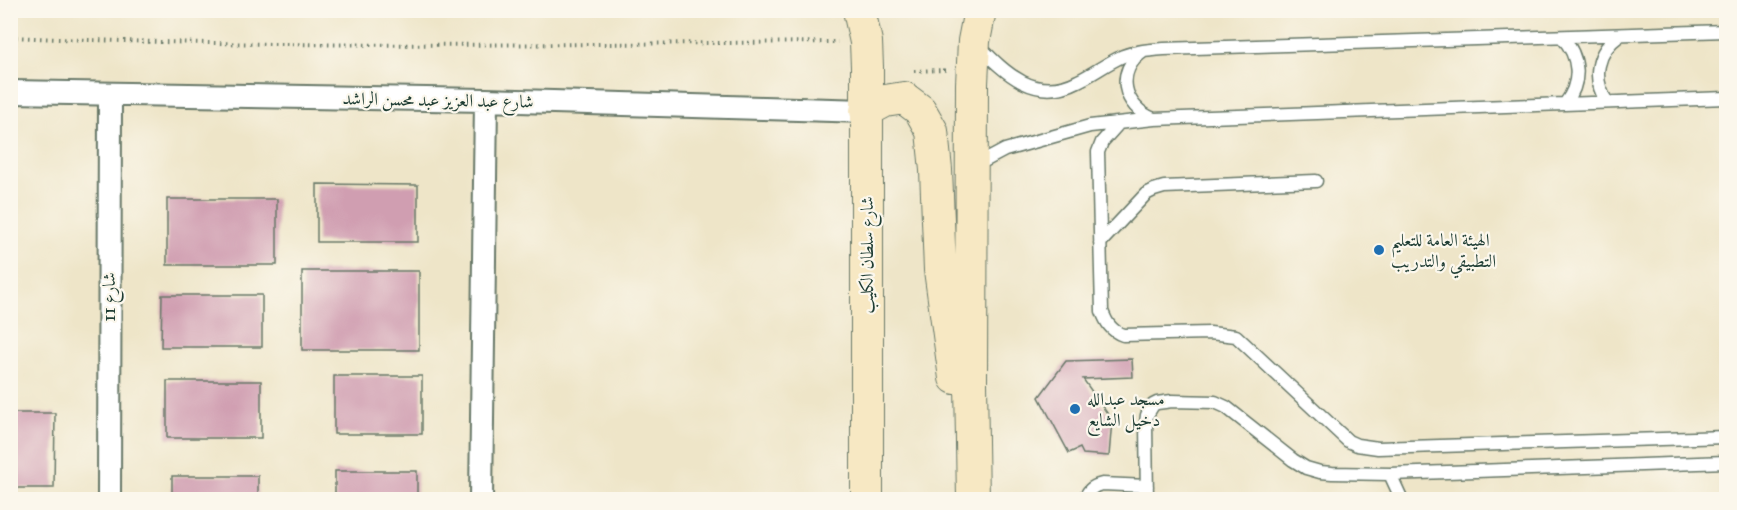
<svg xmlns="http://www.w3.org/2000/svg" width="1737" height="510" font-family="'IM FELL Great Primer',Amiri,serif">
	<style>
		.building { fill: #d09eb1 }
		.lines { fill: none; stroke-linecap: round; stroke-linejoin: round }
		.lane-casing { stroke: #677868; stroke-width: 15 }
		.street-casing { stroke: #677868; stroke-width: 26 }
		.secondary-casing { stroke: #677868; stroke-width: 34 }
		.path { stroke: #677868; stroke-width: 4; stroke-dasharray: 1.5 4.5; stroke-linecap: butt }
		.lane { stroke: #fff; stroke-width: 12 }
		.street { stroke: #fff; stroke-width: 22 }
		.secondary { stroke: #f7e8c3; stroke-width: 32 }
		.poi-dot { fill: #1f6fb2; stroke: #fbf7ec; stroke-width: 2 }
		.labels { text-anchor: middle; stroke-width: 4.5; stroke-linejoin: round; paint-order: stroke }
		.street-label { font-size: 18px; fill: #1f3d34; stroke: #fbf7ec }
		.poi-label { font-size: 18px; fill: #1f3d34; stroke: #fbf7ec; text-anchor: start }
	</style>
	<rect width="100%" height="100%" fill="#fbf7ec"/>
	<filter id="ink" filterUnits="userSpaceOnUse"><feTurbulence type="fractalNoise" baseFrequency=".0167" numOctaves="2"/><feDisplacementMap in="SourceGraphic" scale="12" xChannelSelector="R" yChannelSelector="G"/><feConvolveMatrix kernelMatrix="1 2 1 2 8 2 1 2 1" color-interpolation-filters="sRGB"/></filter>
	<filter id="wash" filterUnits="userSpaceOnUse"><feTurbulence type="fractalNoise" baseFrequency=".008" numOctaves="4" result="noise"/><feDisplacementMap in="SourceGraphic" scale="24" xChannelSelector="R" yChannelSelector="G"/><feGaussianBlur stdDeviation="1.35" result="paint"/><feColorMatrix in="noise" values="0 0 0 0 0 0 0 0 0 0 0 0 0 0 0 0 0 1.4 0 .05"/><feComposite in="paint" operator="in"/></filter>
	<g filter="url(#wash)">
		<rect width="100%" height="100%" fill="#eee5c8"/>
		<g id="blocks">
			<!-- building -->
			<path class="building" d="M 317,184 L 418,185 L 418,242 L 317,242 Z
				M 167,199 L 277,199 L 277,265 L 167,265 Z
				M 302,271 L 419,271 L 419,350 L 302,350 Z
				M 162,295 L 262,295 L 262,347 L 161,347 Z
				M 1132,359 L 1133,377 L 1083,379 L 1112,420 L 1109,456 L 1083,454 L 1080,448 L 1069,453 L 1039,397 L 1066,361 Z
				M 334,376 L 422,376 L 422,434 L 334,434 Z
				M 167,381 L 261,381 L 261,438 L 167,438 Z
				M 10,413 L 55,413 L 54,488 L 10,488 Z
				M 335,471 L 417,471 L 417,500 L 335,500 Z
				M 172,476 L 258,476 L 258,500 L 172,500 Z"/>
		</g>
	</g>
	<g filter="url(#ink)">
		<use href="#blocks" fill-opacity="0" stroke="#677868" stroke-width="1.5"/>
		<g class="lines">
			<!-- lane casing -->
			<g class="lane-casing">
				<path id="lane" d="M 1562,37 C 1580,57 1582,82 1565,104
					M 978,45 C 1006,74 1036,103 1078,81 C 1093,74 1107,63 1123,56 C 1136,51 1150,50 1164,49 L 1726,31
					M 1144,51 C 1114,71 1123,107 1154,119
					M 1607,102 C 1591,78 1597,51 1620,35
					M 1119,123 L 1102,142 L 1098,152 L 1102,311 C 1106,322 1111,331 1123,335 L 1210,333 L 1236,336 L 1348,441 L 1357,445 L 1378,448 L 1726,437
					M 973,167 L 1005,150 L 1090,126 L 1154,119 L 1726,98
					M 1100,243 L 1146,194 L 1154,190 L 1164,187 L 1316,181
					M 1390,474 L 1402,500
					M 1085,500 C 1087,490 1093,486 1102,484 L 1147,486
					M 1147,500 L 1146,423 L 1147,415 L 1153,405 L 1157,403 L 1172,401 L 1215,402 L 1226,407 L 1293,460 L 1306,468 L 1320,472 L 1332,473 L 1390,474 L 1726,462"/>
			</g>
			<!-- street casing -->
			<g class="street-casing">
				<path id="street" d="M 10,92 L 486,100 L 866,111
					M 109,500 L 110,94
					M 481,500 L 486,100"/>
			</g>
			<!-- secondary casing -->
			<g class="secondary-casing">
				<path id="secondary" d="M 859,10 L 866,42 L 867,67 L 867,500
					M 866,111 L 885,101 L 904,98 L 920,110 L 932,131 L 936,170 L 940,270 L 955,378
					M 973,500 L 971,383 L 972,84 L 974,41 L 980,10"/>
			</g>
			<!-- path -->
			<path class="path" d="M 10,37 C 286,49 562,44 838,42
				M 914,71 L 944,70 L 944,68"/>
			<!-- lane -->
			<use href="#lane" class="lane"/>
			<!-- street -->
			<use href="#street" class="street"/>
			<!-- secondary -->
			<use href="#secondary" class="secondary"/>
		</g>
	</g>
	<!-- markers -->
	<g class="poi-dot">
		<circle cx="1379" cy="250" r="6"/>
		<circle cx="1075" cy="409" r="6"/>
	</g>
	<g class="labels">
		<!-- street labels -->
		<g class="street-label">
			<text transform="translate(438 100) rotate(1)" y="6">شارع عبد العزيز عبد محسن الراشد</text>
			<text transform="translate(867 255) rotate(-90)" y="6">شارع سلطان الكليب</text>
			<text transform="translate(109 297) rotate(-90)" y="6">شارع 11</text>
		</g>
		<!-- poi labels -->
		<g class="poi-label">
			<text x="1391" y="246">الهيئة العامة للتعليم<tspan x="1391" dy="21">التطبيقي والتدريب</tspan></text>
			<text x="1087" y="405">مسجد عبدالله<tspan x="1087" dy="21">دخيل الشايع</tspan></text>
		</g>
	</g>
	<!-- margin -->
	<rect width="1737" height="510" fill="none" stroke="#fbf7ec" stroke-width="36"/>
</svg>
